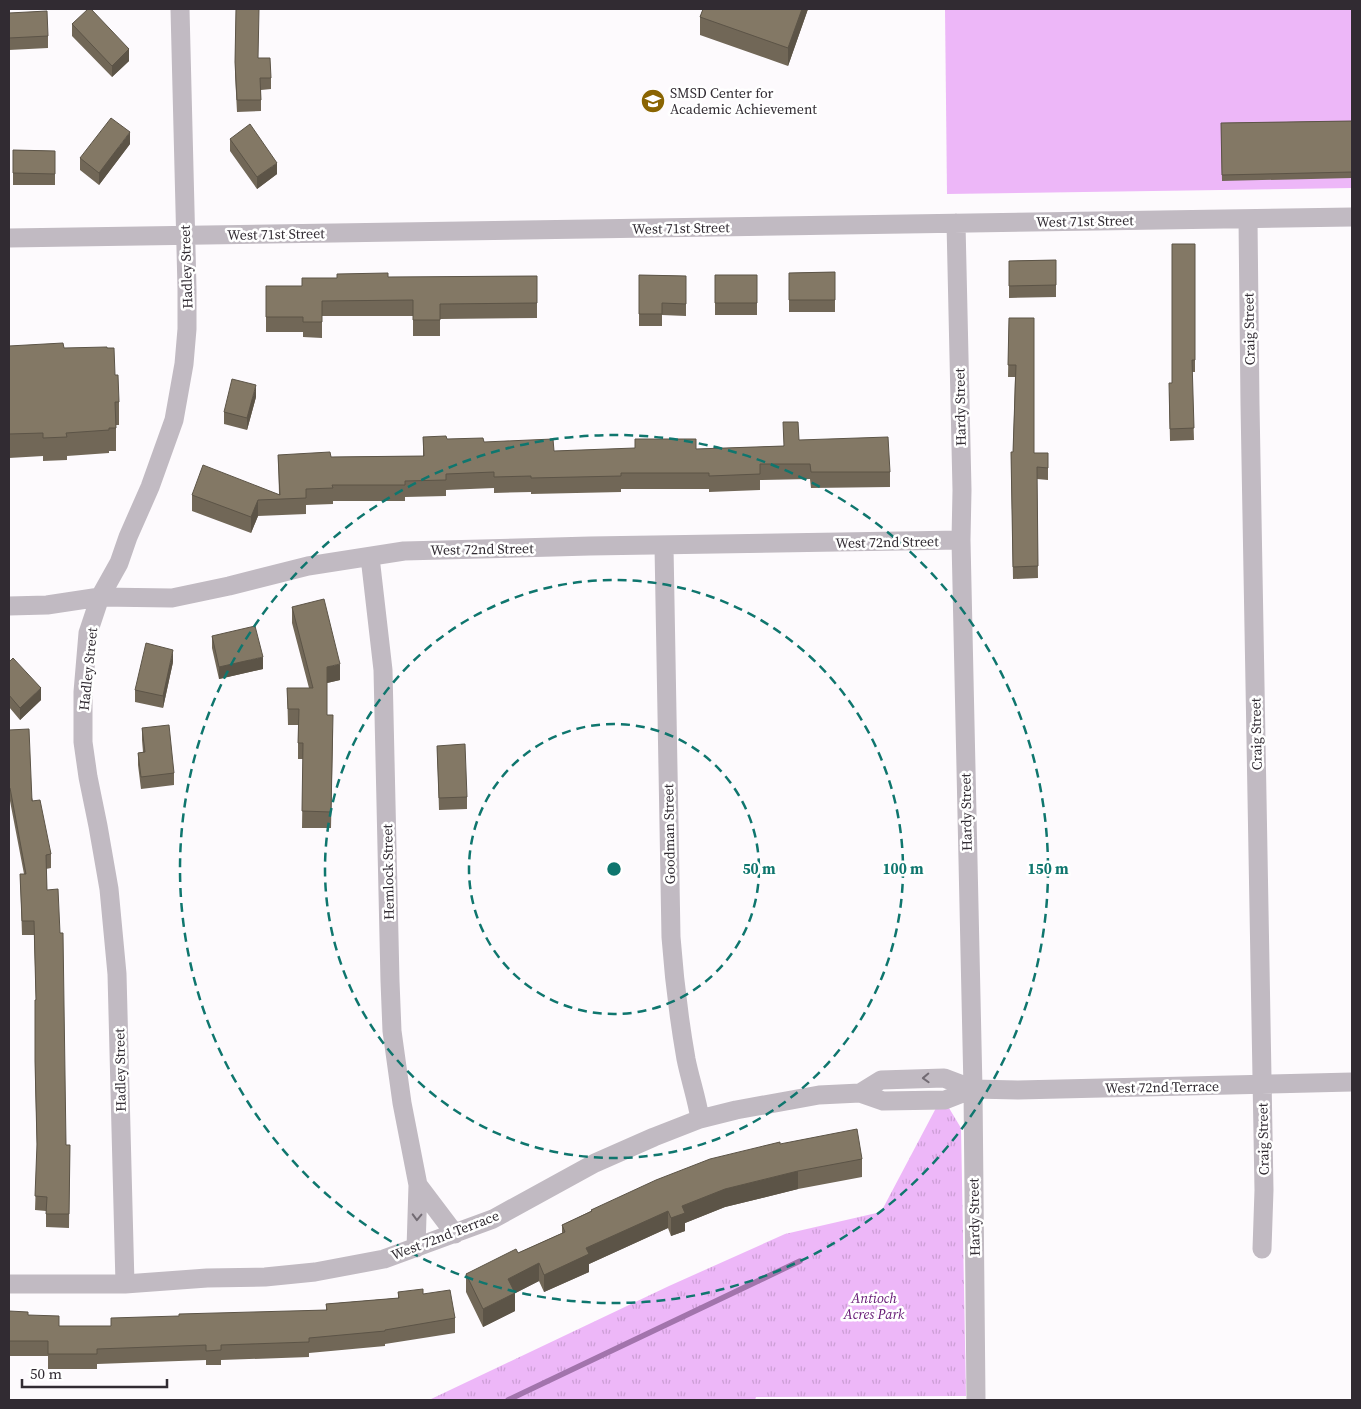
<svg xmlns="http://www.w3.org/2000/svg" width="1361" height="1409" font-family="'Source Serif 4',serif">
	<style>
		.grass { fill: #edb7f8 }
		.park { fill: url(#park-tufts) }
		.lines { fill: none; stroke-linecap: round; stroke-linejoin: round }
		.stream { stroke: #a274ac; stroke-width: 5.5 }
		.minor { stroke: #c1bac2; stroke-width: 19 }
		.wall { fill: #716757 }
		.shaded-wall { fill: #5c5447 }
		.building { fill: #837865; stroke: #5c5447 }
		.oneway { stroke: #726b73 }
		.ring { fill: none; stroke: #0f766e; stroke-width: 2.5; stroke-dasharray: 9 6 }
		.labels { text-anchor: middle; stroke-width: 5; stroke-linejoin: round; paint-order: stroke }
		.poi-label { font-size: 14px; fill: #312b32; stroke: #fff; text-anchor: start }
		.street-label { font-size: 14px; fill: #312b32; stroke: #fff }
		.park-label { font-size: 14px; font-style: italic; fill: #631572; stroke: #fff }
		.centre { fill: #0f766e; stroke: #fff; stroke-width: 2.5 }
		.ring-label { font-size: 15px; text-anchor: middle; font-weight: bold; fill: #0f766e; stroke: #fff; stroke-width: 5; stroke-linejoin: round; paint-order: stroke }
	</style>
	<defs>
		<pattern id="park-tufts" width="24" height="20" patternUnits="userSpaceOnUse" patternTransform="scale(1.25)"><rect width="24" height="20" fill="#edb7f8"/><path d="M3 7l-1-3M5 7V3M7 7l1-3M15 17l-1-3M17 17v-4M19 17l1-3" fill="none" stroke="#cc9ed5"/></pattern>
	</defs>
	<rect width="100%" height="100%" fill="#fdfafd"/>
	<!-- grass -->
	<path class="grass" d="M 945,9 L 1352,9 L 1352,188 L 947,194 Z"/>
	<!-- park -->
	<path class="park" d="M 936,1108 L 949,1108 L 961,1128 L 966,1396 L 756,1397 L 755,1400 L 429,1400 L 669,1286 L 785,1234 L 881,1212 Z"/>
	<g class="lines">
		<!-- stream -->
		<path class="stream" d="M 508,1400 L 800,1261"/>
		<!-- minor -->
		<path class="minor" d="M 1248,219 L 1250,404 L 1264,1190 L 1262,1249
			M 956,223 L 962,490 L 961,540 L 973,1089 L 976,1400
			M 9,238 L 1352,217
			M 664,546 L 671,937 C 674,978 679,1019 686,1059 C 690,1079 697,1099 700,1119
			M 370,557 L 383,670 L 390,981 L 392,1031 L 402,1103 L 418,1185 L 416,1248
			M 9,606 L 47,605 L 100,597 L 172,598 L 229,586 L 308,566 L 404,551 L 590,546 L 961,540
			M 860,1093 L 881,1080 L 944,1078 L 973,1089 L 1018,1090 L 1352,1082
			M 418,1185 L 455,1234
			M 9,1284 L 125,1284 L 207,1278 L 265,1277 L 315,1272 L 384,1259 L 493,1219 L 595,1163 L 654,1137 L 700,1119 L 736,1110 L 819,1095 L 860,1093 L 883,1101 L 945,1100 L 973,1089
			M 125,1284 L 117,974 L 109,889 L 98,826 L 88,777 L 83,742 L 83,692 L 88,633 L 100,597 L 119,563 L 128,537 L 150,487 L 174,420 L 184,364 L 187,329 L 187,289 L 180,9"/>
	</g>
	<!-- wall -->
	<path class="wall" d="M 236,9 L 258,58 L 271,78 L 271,89 L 261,90 L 261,111 L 237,112 L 235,74 Z
		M 703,9 L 808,9 L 788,66 L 700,35 L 700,17 Z
		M 9,13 L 48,36 L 48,48 L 9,50 Z
		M 72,24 L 129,61 L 112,77 L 72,36 Z
		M 1352,121 L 1352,178 L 1222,181 L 1221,123 Z
		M 230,139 L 277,174 L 257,189 L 230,151 Z
		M 130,144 L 99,185 L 80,170 L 80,158 Z
		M 13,150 L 55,151 L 55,185 L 13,185 Z
		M 1195,244 L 1195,372 L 1192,372 L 1194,440 L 1170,441 L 1169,395 L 1172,383 Z
		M 1056,260 L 1056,297 L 1009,298 L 1009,261 Z
		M 835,272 L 835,312 L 789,312 L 789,273 Z
		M 639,275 L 686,276 L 686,316 L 662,315 L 662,326 L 639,326 Z
		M 715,275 L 757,275 L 757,315 L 715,315 Z
		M 537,276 L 537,318 L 440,319 L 440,336 L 413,336 L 413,316 L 322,316 L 322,338 L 303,337 L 303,332 L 266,332 L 266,286 L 302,286 L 337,278 Z
		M 1009,318 L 1034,453 L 1048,453 L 1048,480 L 1037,479 L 1038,578 L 1013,579 L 1011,452 L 1013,452 L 1015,377 L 1008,377 Z
		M 9,346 L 64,348 L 115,375 L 119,402 L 119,425 L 116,425 L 116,451 L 109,451 L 109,453 L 67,456 L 67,460 L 43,461 L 43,456 L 9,458 Z
		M 256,397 L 247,430 L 224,424 L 224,412 Z
		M 423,437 L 484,442 L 554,451 L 696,449 L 783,446 L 799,440 L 890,472 L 890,487 L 811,488 L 810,479 L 760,480 L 760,490 L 709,492 L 709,489 L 621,489 L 621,492 L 531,494 L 531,492 L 494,493 L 494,488 L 446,490 L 446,496 L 405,497 L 405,501 L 333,501 L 333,504 L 306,505 L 306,514 L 258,516 L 251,533 L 192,511 L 192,495 L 279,494 L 278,455 L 331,457 L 423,456 Z
		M 292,607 L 340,680 L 327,683 L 327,715 L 333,731 L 331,828 L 302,828 L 303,759 L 298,759 L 298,725 L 288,725 L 287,688 L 309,688 L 292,623 Z
		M 212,636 L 263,669 L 219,679 L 212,648 Z
		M 9,662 L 41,700 L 20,720 L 9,707 Z
		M 173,662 L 163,708 L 135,702 L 135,690 Z
		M 142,728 L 174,773 L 174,785 L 141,789 L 138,765 L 138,753 L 143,752 L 142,740 Z
		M 9,730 L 51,854 L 51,868 L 46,869 L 47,890 L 66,1145 L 70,1145 L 69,1228 L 46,1227 L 46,1211 L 35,1210 L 37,1150 L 35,1075 L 35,1000 L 36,1000 L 34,935 L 22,935 L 20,874 L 24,874 L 10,801 L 9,801 Z
		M 437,746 L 467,797 L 467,809 L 439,810 Z
		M 780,1144 L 862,1159 L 862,1177 L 798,1189 L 725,1207 L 685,1223 L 685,1231 L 671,1236 L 668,1228 L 589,1264 L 589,1272 L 544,1292 L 539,1281 L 515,1293 L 515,1311 L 483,1327 L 466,1292 L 466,1274 L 518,1253 L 562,1233 L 562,1225 L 591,1211 L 591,1210 Z
		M 398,1292 L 423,1294 L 455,1318 L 455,1333 L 385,1344 L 385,1346 L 309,1353 L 309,1357 L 221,1360 L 221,1365 L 206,1365 L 206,1360 L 97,1364 L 97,1369 L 48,1369 L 48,1356 L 9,1356 L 9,1311 L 28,1315 L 59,1326 L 111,1326 L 179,1316 L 326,1310 L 326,1304 L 398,1298 Z"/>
	<!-- shaded-wall -->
	<path class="shaded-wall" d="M 802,9 L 808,9 L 788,66 L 788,48 Z
		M 129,49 L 129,61 L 112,77 L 112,66 Z
		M 130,132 L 130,144 L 99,185 L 99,173 Z
		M 277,163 L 277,174 L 257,189 L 257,177 Z
		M 256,385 L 256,397 L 247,430 L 247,418 Z
		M 258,500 L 258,516 L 251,533 L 251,517 Z
		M 173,650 L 173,662 L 163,708 L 163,696 Z
		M 263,657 L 263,669 L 219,679 L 219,667 Z
		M 340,664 L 340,680 L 327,683 L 327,667 Z
		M 41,688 L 41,700 L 20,720 L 20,708 Z
		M 798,1171 L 798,1189 L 725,1207 L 685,1223 L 685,1231 L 671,1236 L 671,1218 L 682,1206 L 725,1189 Z
		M 668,1211 L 668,1228 L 589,1264 L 589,1272 L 544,1292 L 544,1275 L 586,1248 Z
		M 539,1263 L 539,1281 L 508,1297 L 508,1279 Z
		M 515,1293 L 515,1311 L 483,1327 L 483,1309 Z"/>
	<!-- building -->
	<path class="building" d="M 88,9 L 91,9 L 129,49 L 112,66 L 72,24 Z
		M 236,9 L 259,9 L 258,58 L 270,58 L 271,78 L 260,78 L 261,100 L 237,100 L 235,62 Z
		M 703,9 L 802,9 L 788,48 L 700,17 Z
		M 47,11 L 48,36 L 9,38 L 9,13 Z
		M 111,118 L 130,132 L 99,173 L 80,158 Z
		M 1352,121 L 1352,172 L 1222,175 L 1221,123 Z
		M 250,124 L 277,163 L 257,177 L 230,139 Z
		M 13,150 L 55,151 L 55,174 L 13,173 Z
		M 1172,244 L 1195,244 L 1195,360 L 1192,360 L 1194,428 L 1170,429 L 1169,383 L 1172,383 Z
		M 1056,260 L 1056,285 L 1009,286 L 1009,261 Z
		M 835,272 L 835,300 L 789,300 L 789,273 Z
		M 388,273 L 388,277 L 537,276 L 537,303 L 440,304 L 440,320 L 413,320 L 413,300 L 322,301 L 322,322 L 303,322 L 303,317 L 266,317 L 266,286 L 302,286 L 302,278 L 337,278 L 337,274 Z
		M 639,275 L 686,276 L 686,304 L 662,303 L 662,314 L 639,314 Z
		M 715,275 L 757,275 L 757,303 L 715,303 Z
		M 1009,318 L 1034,318 L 1034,453 L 1048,453 L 1048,468 L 1037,467 L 1038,566 L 1013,567 L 1011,452 L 1013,452 L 1016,365 L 1008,365 Z
		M 63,343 L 64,348 L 107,347 L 107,348 L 114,348 L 115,375 L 118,375 L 119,402 L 115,402 L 116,428 L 109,428 L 109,430 L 66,433 L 67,437 L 43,438 L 43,433 L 9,434 L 9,346 Z
		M 232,379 L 256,385 L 247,418 L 224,412 Z
		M 783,422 L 798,422 L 799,440 L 888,437 L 890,472 L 811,472 L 810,464 L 760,464 L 760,474 L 709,476 L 709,473 L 621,473 L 621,476 L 531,478 L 531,476 L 494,477 L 494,472 L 446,474 L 446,480 L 405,481 L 405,485 L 332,485 L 333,488 L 306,489 L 306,498 L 258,500 L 251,517 L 192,495 L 203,465 L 280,495 L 278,455 L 330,452 L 331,457 L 424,456 L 423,437 L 446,436 L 447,439 L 483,438 L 484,442 L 553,439 L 554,451 L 635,448 L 635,439 L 696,439 L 696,449 L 784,446 Z
		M 324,599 L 340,664 L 327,667 L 327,715 L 333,715 L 331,812 L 302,811 L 303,743 L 298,743 L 299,709 L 288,709 L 287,688 L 313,688 L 292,607 Z
		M 255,626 L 263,657 L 219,667 L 212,636 Z
		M 146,643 L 173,650 L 163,696 L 135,690 Z
		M 13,658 L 41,688 L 20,708 L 9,695 L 9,662 Z
		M 169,725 L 174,773 L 141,777 L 138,753 L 145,752 L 142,728 Z
		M 29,729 L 32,801 L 40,800 L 51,854 L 46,855 L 47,890 L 58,889 L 60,933 L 63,933 L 66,1145 L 70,1145 L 69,1214 L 46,1214 L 47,1197 L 35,1196 L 37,1144 L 35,1061 L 35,1000 L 36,1000 L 34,921 L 22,921 L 20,874 L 26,874 L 10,788 L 9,788 L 9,730 Z
		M 465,744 L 467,797 L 439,798 L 437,746 Z
		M 857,1129 L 862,1159 L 798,1171 L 725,1189 L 682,1206 L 685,1213 L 671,1218 L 668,1211 L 586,1248 L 589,1254 L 544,1275 L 539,1263 L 508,1279 L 515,1293 L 483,1309 L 466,1274 L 516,1249 L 518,1253 L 565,1232 L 562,1225 L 592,1211 L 591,1210 L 656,1180 L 710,1159 L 780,1142 L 780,1144 Z
		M 423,1289 L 423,1294 L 450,1290 L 455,1318 L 385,1330 L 385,1331 L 309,1338 L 309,1342 L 221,1345 L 221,1350 L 206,1351 L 206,1345 L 97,1349 L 97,1354 L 48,1354 L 48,1341 L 9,1341 L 9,1311 L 28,1312 L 28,1315 L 59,1316 L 59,1326 L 111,1326 L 111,1318 L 179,1316 L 179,1314 L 327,1310 L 326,1304 L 399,1298 L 398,1292 Z"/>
	<!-- one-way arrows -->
	<defs><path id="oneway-chevron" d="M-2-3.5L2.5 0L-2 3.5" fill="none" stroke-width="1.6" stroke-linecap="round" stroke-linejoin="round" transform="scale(1.25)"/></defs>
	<g class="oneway">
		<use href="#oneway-chevron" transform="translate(926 1078) rotate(178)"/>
		<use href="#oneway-chevron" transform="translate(417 1217) rotate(92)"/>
	</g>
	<!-- distance rings -->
	<g class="ring">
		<circle cx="614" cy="869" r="145"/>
		<circle cx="614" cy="869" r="289"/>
		<circle cx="614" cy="869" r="434"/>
	</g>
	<!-- icons -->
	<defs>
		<g id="school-disc" transform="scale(1.25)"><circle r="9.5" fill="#8a6402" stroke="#fff"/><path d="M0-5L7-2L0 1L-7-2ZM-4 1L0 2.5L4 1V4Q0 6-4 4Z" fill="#fff"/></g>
	</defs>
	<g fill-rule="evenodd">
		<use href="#school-disc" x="653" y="101"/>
	</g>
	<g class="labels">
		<!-- poi labels -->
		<g class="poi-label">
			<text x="670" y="98">SMSD Center for<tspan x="670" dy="16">Academic Achievement</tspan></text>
		</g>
		<!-- street labels -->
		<g class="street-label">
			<text transform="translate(1085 221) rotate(-1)" y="5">West 71st Street</text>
			<text transform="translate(681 228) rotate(-1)" y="5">West 71st Street</text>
			<text transform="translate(276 234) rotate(-1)" y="5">West 71st Street</text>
			<text transform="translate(186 267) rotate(-92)" y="5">Hadley Street</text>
			<text transform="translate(1249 329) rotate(-91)" y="5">Craig Street</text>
			<text transform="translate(960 407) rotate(-91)" y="5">Hardy Street</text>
			<text transform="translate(887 542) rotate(-1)" y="5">West 72nd Street</text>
			<text transform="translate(482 549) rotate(-1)" y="5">West 72nd Street</text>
			<text transform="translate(88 669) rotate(-84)" y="5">Hadley Street</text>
			<text transform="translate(1256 734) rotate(-91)" y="5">Craig Street</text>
			<text transform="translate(966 812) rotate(-91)" y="5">Hardy Street</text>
			<text transform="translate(669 834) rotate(-91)" y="5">Goodman Street</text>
			<text transform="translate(388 872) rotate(-91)" y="5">Hemlock Street</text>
			<text transform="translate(120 1070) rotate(-91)" y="5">Hadley Street</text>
			<text transform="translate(1162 1087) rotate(-1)" y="5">West 72nd Terrace</text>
			<text transform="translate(1263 1139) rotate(-91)" y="5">Craig Street</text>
			<text transform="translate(974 1217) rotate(-91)" y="5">Hardy Street</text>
			<text transform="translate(445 1235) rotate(-21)" y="5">West 72nd Terrace</text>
		</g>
		<!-- park labels -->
		<g class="park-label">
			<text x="874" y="1303">Antioch<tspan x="874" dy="16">Acres Park</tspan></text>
		</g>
	</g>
	<circle cx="614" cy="869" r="8" class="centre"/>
	<g class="ring-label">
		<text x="759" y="874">50 m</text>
		<text x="903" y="874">100 m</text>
		<text x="1048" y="874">150 m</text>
	</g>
	<!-- border -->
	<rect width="1361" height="1409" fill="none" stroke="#312b32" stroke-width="20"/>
	<!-- scale -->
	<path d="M22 1379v8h145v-8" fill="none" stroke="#312b32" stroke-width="2.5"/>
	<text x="30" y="1379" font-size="15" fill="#312b32" stroke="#ffffff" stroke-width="4" paint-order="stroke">50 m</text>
</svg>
